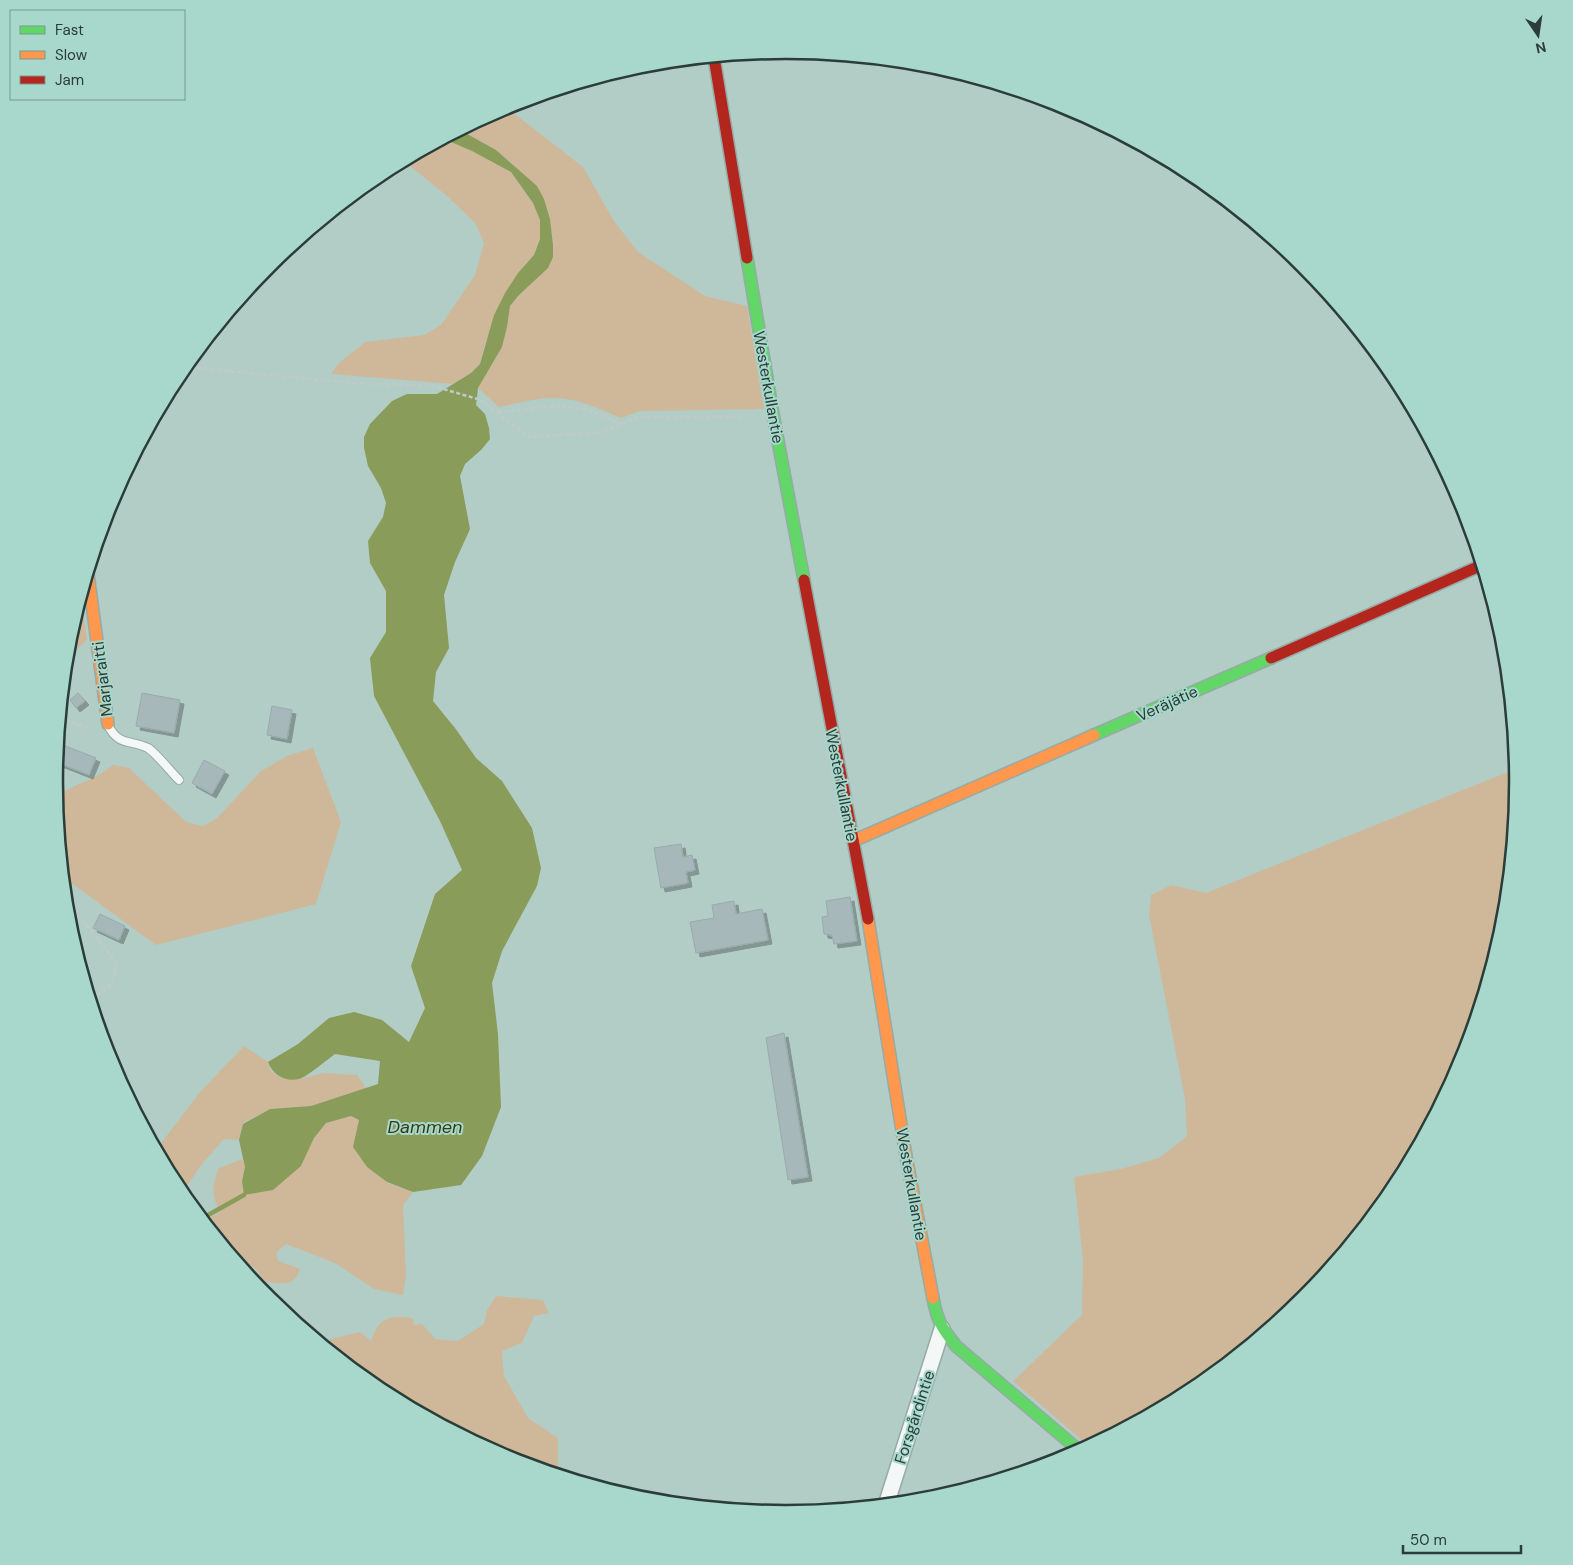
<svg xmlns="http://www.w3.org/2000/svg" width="1573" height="1565" font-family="'DM Sans',sans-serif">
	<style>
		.green { fill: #cfb89a }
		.water { fill: #899c5a }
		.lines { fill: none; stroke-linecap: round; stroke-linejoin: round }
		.stream { stroke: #899c5a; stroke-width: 4.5 }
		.building { fill: #a6b8ba; stroke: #99aaac; filter: url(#shadow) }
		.lane-casing { stroke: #96aaa6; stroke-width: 10 }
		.street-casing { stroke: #96aaa6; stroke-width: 18 }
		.fast-casing { stroke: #96aaa6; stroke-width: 14 }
		.slow-casing { stroke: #96aaa6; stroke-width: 14 }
		.jam-casing { stroke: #96aaa6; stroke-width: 14 }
		.path { stroke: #c2cac9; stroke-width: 2.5; stroke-dasharray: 4 2.5; stroke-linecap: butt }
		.lane { stroke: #f3f7f6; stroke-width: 8 }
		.street { stroke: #f3f7f6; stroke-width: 15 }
		.fast { stroke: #63d668; stroke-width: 11 }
		.slow { stroke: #ff974d; stroke-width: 11 }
		.jam { stroke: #b3261e; stroke-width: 11 }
		.labels { text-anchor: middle; stroke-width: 4; stroke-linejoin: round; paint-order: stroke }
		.street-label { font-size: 16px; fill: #2a3d39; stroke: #a8d7cb }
		.water-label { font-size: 18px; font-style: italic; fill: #333a14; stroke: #a8d7cb }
		.rim { fill: none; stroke: #2a3d39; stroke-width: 2.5 }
	</style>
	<defs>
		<filter id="shadow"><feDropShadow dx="4" dy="4" stdDeviation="0" flood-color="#0004"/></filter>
	</defs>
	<rect width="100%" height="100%" fill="#b2ccc6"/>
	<!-- green -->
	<path class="green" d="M 504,107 L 520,118 L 583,167 L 614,221 L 638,252 L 705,296 L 747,306 L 764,409 L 640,411 L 621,418 C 598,408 575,397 549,398 C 533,399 515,404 499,407 L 478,388 L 484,374 L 496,358 L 507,327 L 510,306 L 518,296 L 534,281 L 553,245 L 550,219 L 544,199 L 511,162 L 496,151 L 460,130 Z
		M 444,139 L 472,151 L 511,172 L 533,203 L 540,220 L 540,239 L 534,255 L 518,273 L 485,344 L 480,364 L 471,373 L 453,384 L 331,374 L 339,363 L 365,342 L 424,335 L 441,325 L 475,275 L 484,244 L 476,224 L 447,196 L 404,161 Z
		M 81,598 L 87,640 L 66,659 L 68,639 Z
		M 313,748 L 341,822 L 316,904 L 156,945 L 70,882 L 62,861 L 56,801 L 58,794 L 99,775 L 113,765 L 129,768 L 186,822 L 203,826 L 217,818 L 261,771 L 287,756 Z
		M 1518,768 L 1519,783 L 1505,926 L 1463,1063 L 1395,1190 L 1304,1301 L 1193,1392 L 1090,1447 L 1013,1381 L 1082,1315 L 1083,1260 L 1074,1177 L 1121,1169 L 1159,1158 L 1187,1136 L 1185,1099 L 1149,915 L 1151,895 L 1171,885 L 1206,893 Z
		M 244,1046 L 268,1062 L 271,1071 L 282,1078 L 300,1079 L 323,1073 L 357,1075 L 366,1088 L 311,1106 L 270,1109 L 243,1123 L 239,1140 L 224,1139 L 201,1165 L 182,1194 L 203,1221 L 220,1212 C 211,1194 212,1186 219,1168 L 243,1159 L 245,1167 L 242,1181 L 301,1166 L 314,1138 L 326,1123 L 351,1116 L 359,1120 L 358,1126 L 387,1183 L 413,1192 L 403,1205 L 406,1274 L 403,1295 L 374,1289 L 335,1263 L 286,1244 L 276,1253 L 278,1261 L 300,1269 C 294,1288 281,1283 265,1282 L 254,1267 L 243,1265 L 240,1266 L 177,1189 L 156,1150 L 200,1092 Z
		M 496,1296 L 543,1300 L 549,1313 L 534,1316 L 522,1343 L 502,1351 L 504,1376 L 528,1418 L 558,1438 L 558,1475 L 506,1459 L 379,1391 L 344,1362 L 341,1353 L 336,1355 L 319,1342 L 360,1332 L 371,1341 C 377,1326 380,1318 398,1317 C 404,1317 408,1317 414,1319 L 413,1325 L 422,1324 L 435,1339 L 458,1341 L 484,1324 L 487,1310 Z"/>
	<!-- water -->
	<path class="water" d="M 460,130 L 496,150 L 537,186 L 544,199 L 550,219 L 553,245 L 553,257 L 548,268 L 518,296 L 510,306 L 507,327 L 502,347 L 478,388 L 476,405 L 485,414 L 489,428 L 490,439 L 481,450 L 465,464 L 460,476 L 470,529 L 455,562 L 444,595 L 449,648 L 436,672 L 433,701 L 455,728 L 476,758 L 502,781 L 532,828 L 541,868 L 537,886 L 502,951 L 492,983 L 498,1034 L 501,1107 L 482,1156 L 461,1185 L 413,1192 L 387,1182 L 367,1167 L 353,1147 L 359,1120 L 351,1116 L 326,1123 L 314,1138 L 301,1166 L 273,1190 L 244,1195 L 242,1181 L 245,1167 L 239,1140 L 243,1124 L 270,1109 L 311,1106 L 378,1084 L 380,1061 L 335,1054 C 328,1059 307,1077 299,1079 C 285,1082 273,1075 268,1062 L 298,1044 L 329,1018 L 354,1012 L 382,1020 L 409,1042 L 425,1008 L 411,966 L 435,894 L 462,870 L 440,821 L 374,696 L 370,658 L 386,632 L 386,591 L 370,563 L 368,541 L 383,517 L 386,503 L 381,488 L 368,466 L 364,448 L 364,437 L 370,424 L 392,401 L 407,394 L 437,394 L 471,373 L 480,364 L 494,315 L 505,293 L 518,273 L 534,255 L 540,239 L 540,220 L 533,203 L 511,172 L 472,151 L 444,139 Z"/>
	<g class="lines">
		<!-- stream -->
		<path class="stream" d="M 201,1219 L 244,1195"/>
	</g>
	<!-- building -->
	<path class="building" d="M 78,693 L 85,701 L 76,708 L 70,700 Z
		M 142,693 L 180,700 L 174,733 L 136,726 Z
		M 272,706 L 292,710 L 287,739 L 267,735 Z
		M 58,743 L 96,758 L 89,775 L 56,762 Z
		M 204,760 L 225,771 L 212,794 L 192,783 Z
		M 681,844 L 683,857 L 692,855 L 695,870 L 686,872 L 688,883 L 661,888 L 654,848 Z
		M 850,897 L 857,941 L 834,944 L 832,935 L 824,934 L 822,917 L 828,916 L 826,901 Z
		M 734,901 L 736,914 L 762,909 L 768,940 L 696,953 L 690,922 L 714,918 L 712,905 Z
		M 100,914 L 125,926 L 119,940 L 93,928 Z
		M 784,1033 L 808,1177 L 788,1180 L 766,1038 Z"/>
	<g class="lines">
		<!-- lane casing -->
		<g class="lane-casing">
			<path id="lane" d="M 108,725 C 119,747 130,739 148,748 C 156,753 171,772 179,780"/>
		</g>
		<!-- street casing -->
		<g class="street-casing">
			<path id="street" d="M 886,1505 L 942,1329"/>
		</g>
		<!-- fast casing -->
		<g class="fast-casing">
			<path id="fast" d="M 747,258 L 773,414 L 804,580
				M 1094,735 L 1271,658
				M 933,1298 C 937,1321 942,1328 956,1346 L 1081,1452"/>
		</g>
		<!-- slow casing -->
		<g class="slow-casing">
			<path id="slow" d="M 88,574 L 108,724
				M 853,841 L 1094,735
				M 868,919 L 906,1156 L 933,1298"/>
		</g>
		<!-- jam casing -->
		<g class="jam-casing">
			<path id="jam" d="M 714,57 L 747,258
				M 804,580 L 868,919
				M 1271,658 L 1482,565"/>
		</g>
		<!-- path -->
		<path class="path" d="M 185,367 L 353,383 L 433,386 L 481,400 L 528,437 L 604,432 L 638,417 L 733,417 L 754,415
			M 498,412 L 558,406 L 589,410 L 621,424
			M 61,716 L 83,727 L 92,728
			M 65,893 L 69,903 L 117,963 L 113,982 L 91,1001"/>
		<!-- lane -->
		<use href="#lane" class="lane"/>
		<!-- street -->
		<use href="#street" class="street"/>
		<!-- fast -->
		<use href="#fast" class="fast"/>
		<!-- slow -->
		<use href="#slow" class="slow"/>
		<!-- jam -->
		<use href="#jam" class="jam"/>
	</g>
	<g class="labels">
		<!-- street labels -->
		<g class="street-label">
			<text transform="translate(769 387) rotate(80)" y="6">Westerkullantie</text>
			<text transform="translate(102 679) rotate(-97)" y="6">Marjaraitti</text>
			<text transform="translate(1167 703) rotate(-24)" y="6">Veräjätie</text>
			<text transform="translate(842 785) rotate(79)" y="6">Westerkullantie</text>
			<text transform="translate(912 1184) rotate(80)" y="6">Westerkullantie</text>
			<text transform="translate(914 1417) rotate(-72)" y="6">Forsgårdintie</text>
		</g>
		<!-- water labels -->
		<g class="water-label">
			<text x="425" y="1133">Dammen</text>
		</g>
	</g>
	<!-- crop -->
	<path d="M0 0H1573V1565H0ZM63 782a723 723 0 1 1 1446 0a723 723 0 1 1-1446 0Z" fill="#a8d7cb" fill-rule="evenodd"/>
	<path class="rim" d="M63 782a723 723 0 1 1 1446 0a723 723 0 1 1-1446 0Z"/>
	<!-- legend -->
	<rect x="10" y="10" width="175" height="90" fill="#a8d7cb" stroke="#769991"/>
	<rect x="20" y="26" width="25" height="8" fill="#63d668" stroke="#769991"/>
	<text x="55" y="35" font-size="15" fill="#2a3d39">Fast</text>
	<rect x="20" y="51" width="25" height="8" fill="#ff974d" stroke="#769991"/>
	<text x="55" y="60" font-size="15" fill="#2a3d39">Slow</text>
	<rect x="20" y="76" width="25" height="8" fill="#b3261e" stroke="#769991"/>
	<text x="55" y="85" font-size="15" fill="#2a3d39">Jam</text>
	<!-- north arrow -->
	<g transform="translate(1538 35) rotate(167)" stroke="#a8d7cb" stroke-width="4" paint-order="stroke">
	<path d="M0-4L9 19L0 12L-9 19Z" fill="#2a3d39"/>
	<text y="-8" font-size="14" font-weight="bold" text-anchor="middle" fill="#2a3d39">N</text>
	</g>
	<!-- scale -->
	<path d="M1403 1545v8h118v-8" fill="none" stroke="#2a3d39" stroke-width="2.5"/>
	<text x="1410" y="1545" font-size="15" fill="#2a3d39" stroke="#a8d7cb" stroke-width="4" paint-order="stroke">50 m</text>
</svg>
